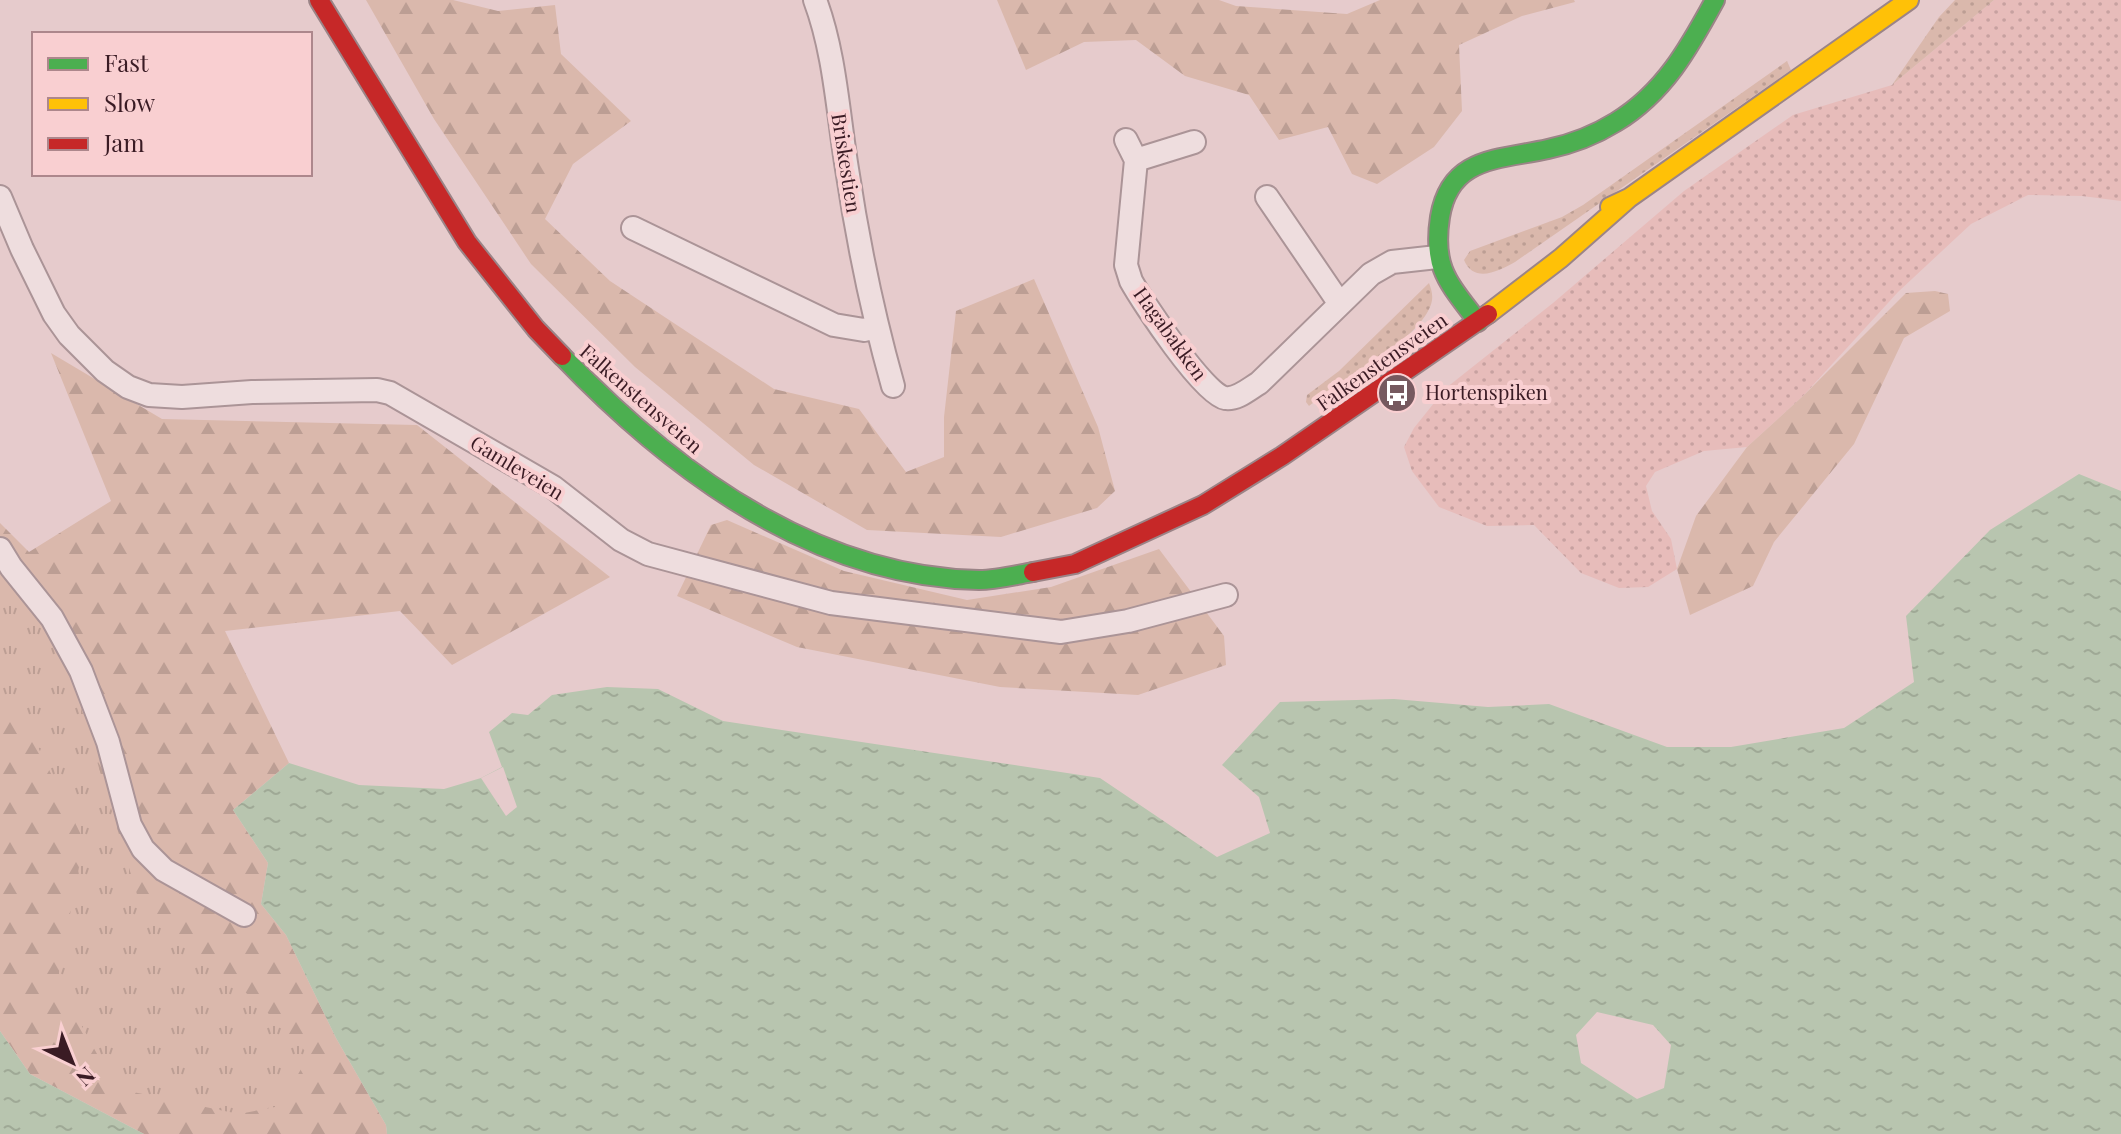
<svg xmlns="http://www.w3.org/2000/svg" width="2121" height="1134" font-family="'Playfair Display',serif">
	<style>
		.farmland { fill: url(#farmland-dots) }
		.grass { fill: url(#grass-dots) }
		.forest { fill: url(#forest-firs) }
		.park { fill: url(#park-tufts) }
		.water { fill: url(#water-ripples); fill-rule: evenodd }
		.pier { fill: #e6cbcc }
		.lines { fill: none; stroke-linecap: round; stroke-linejoin: round }
		.street-casing { stroke: #ab9497; stroke-width: 26 }
		.fast-casing { stroke: #9b8487; stroke-width: 22 }
		.slow-casing { stroke: #9b8487; stroke-width: 22 }
		.jam-casing { stroke: #9b8487; stroke-width: 22 }
		.street { stroke: #eeddde; stroke-width: 22 }
		.fast { stroke: #4caf50; stroke-width: 18 }
		.slow { stroke: #ffc107; stroke-width: 18 }
		.jam { stroke: #c62828; stroke-width: 18 }
		.labels { text-anchor: middle; stroke-width: 8; stroke-linejoin: round; paint-order: stroke }
		.street-label { font-size: 20px; fill: #3a1b24; stroke: #f9cfd1 }
		.poi-label { font-size: 20px; fill: #3a1b24; stroke: #f9cfd1; text-anchor: start }
	</style>
	<defs>
		<pattern id="farmland-dots" width="8" height="8" patternUnits="userSpaceOnUse" patternTransform="scale(2)"><rect width="8" height="8" fill="#e7bcba"/><path d="M2 2h.1M6 6h.1" fill="none" stroke="#c7a1a0" stroke-width="1.8" stroke-linecap="round"/></pattern>
		<pattern id="grass-dots" width="8" height="8" patternUnits="userSpaceOnUse" patternTransform="scale(2)"><rect width="8" height="8" fill="#dab8ac"/><path d="M2 2h.1M6 6h.1" fill="none" stroke="#bc9e94" stroke-width="1.8" stroke-linecap="round"/></pattern>
		<pattern id="forest-firs" width="22" height="20" patternUnits="userSpaceOnUse" patternTransform="scale(2)"><rect width="22" height="20" fill="#dab8ac"/><path d="M5 1l3.5 6h-7zM16 11l3.5 6h-7z" fill="#bc9e94"/></pattern>
		<pattern id="park-tufts" width="24" height="20" patternUnits="userSpaceOnUse" patternTransform="scale(2)"><rect width="24" height="20" fill="#dab8ac"/><path d="M3 7l-1-3M5 7V3M7 7l1-3M15 17l-1-3M17 17v-4M19 17l1-3" fill="none" stroke="#bc9e94"/></pattern>
		<pattern id="water-ripples" width="26" height="14" patternUnits="userSpaceOnUse" patternTransform="scale(2)"><rect width="26" height="14" fill="#b8c5af"/><path d="M2 4q2-2 4 0t4 0M15 11q2-2 4 0t4 0" fill="none" stroke="#9fa996"/></pattern>
	</defs>
	<rect width="100%" height="100%" fill="#e6cbcc"/>
	<!-- farmland -->
	<path class="farmland" d="M 1994,0 L 2121,0 L 2121,201 L 2082,196 L 2028,195 L 1971,224 L 1898,292 L 1803,396 L 1747,447 L 1704,451 L 1655,472 L 1646,486 L 1652,511 L 1671,539 L 1677,569 L 1648,587 L 1619,588 L 1581,573 L 1534,525 L 1487,526 L 1439,507 L 1412,471 L 1404,447 L 1414,428 L 1446,388 L 1553,303 L 1684,191 L 1793,115 L 1892,85 Z"/>
	<!-- grass -->
	<path class="grass" d="M 1955,0 L 1994,0 L 1892,85 L 1939,17 Z
		M 1787,61 L 1791,70 L 1515,262 C 1499,271 1474,284 1464,260 L 1470,251 L 1562,217 L 1583,205 Z
		M 1429,283 C 1432,291 1434,298 1430,307 C 1417,340 1340,384 1309,406 L 1306,402 L 1307,395 L 1339,371 Z"/>
	<!-- forest -->
	<path class="forest" d="M 366,0 L 453,0 L 498,11 L 555,5 L 561,54 L 631,121 L 573,164 L 545,219 L 610,281 L 774,389 L 859,409 L 906,472 L 944,457 L 944,417 L 956,311 L 1034,279 L 1098,427 L 1115,491 L 1097,508 L 1001,537 L 867,530 L 754,465 L 635,367 L 531,264 L 434,119 Z
		M 997,0 L 1219,0 L 1236,6 L 1347,14 L 1380,0 L 1574,0 L 1575,2 L 1522,16 L 1459,45 L 1462,111 L 1434,147 L 1377,184 L 1352,174 L 1328,127 L 1279,140 L 1249,95 L 1185,76 L 1136,40 L 1084,42 L 1026,70 Z
		M 1935,291 L 1948,294 L 1950,311 L 1904,338 L 1854,444 L 1774,542 L 1753,586 L 1690,615 L 1677,569 L 1696,516 L 1747,447 L 1803,396 L 1906,293 Z
		M 51,353 L 162,419 L 417,425 L 610,577 L 452,665 L 400,611 L 225,631 L 289,763 L 233,810 L 268,863 L 261,904 L 286,935 L 336,1038 L 386,1125 L 387,1134 L 144,1134 L 30,1074 L 0,1031 L 0,523 L 29,552 L 111,501 Z
		M 727,520 L 844,571 L 967,600 L 1051,587 L 1159,549 L 1224,636 L 1226,665 L 1138,695 L 1000,687 L 797,647 L 677,596 L 711,525 Z"/>
	<!-- park -->
	<path class="park" d="M 0,568 L 69,668 L 139,901 L 260,1005 L 309,1055 L 280,1106 L 239,1114 L 133,1092 L 103,1065 L 78,1019 L 58,977 L 84,841 L 32,735 L 0,692 Z"/>
	<!-- water -->
	<path class="water" d="M 2079,474 L 2121,491 L 2121,1134 L 387,1134 L 386,1125 L 336,1038 L 286,935 L 261,904 L 268,863 L 233,810 L 289,763 L 359,785 L 444,789 L 481,778 L 502,767 L 489,732 L 512,713 L 528,715 L 552,695 L 607,687 L 658,689 L 723,721 L 1100,778 L 1217,857 L 1270,833 L 1259,797 L 1222,765 L 1280,702 L 1394,699 L 1488,707 L 1549,704 L 1667,747 L 1731,747 L 1844,728 L 1914,682 L 1906,616 L 1990,530 ZM 1597,1012 L 1653,1025 L 1671,1045 L 1664,1088 L 1637,1099 L 1581,1063 L 1576,1035 Z
		M 0,1031 L 30,1074 L 144,1134 L 0,1134 Z"/>
	<!-- pier -->
	<path class="pier" d="M 503,767 L 517,807 L 506,816 L 481,778 Z"/>
	<g class="lines">
		<!-- street casing -->
		<g class="street-casing">
			<path id="street" d="M 815,0 C 835,53 838,114 847,169 C 858,243 873,315 893,386
				M 1126,140 L 1136,160 L 1126,265 L 1131,281 C 1142,301 1204,395 1225,398 C 1237,400 1249,389 1259,383 L 1371,274 L 1392,262 L 1437,257
				M 1136,160 L 1194,142
				M 0,197 L 22,249 L 54,314 L 69,335 L 105,371 L 128,387 L 149,395 L 182,397 L 252,392 L 377,390 L 390,393 L 553,487 L 621,540 L 648,554 L 831,603 L 1061,632 L 1128,621 L 1226,595
				M 1267,197 L 1340,304
				M 633,228 L 834,325 L 864,330 L 876,327
				M 0,549 L 11,567 L 52,618 L 81,671 L 108,742 L 130,825 L 143,849 L 164,870 L 244,915"/>
		</g>
		<!-- fast casing -->
		<g class="fast-casing">
			<path id="fast" d="M 1478,322 C 1449,283 1432,269 1440,217 C 1450,156 1499,160 1548,149 C 1572,144 1595,135 1616,122 C 1664,93 1689,48 1715,0
				M 562,356 C 672,471 814,577 979,580 C 996,580 1016,575 1033,572"/>
		</g>
		<!-- slow casing -->
		<g class="slow-casing">
			<path id="slow" d="M 1610,207 L 1629,198 L 1909,0
				M 1488,314 L 1561,258 L 1629,198"/>
		</g>
		<!-- jam casing -->
		<g class="jam-casing">
			<path id="jam" d="M 319,0 L 467,242 L 536,329 L 562,356
				M 1033,572 L 1075,564 L 1203,505 L 1282,456 L 1488,314"/>
		</g>
		<!-- street -->
		<use href="#street" class="street"/>
		<!-- fast -->
		<use href="#fast" class="fast"/>
		<!-- slow -->
		<use href="#slow" class="slow"/>
		<!-- jam -->
		<use href="#jam" class="jam"/>
	</g>
	<!-- icons -->
	<defs>
		<g id="bus-disc" transform="scale(2)"><circle r="9.5" fill="#76595f" stroke="#f9cfd1"/><path d="M-5-6H5V4H4V6H2V4H-2V6H-4V4H-5ZM-3.5-4V0h7V-4ZM-3.5 1.2v1.5H-2V1.2ZM2 1.2v1.5H3.5V1.2Z" fill="#fff"/></g>
	</defs>
	<g fill-rule="evenodd">
		<use href="#bus-disc" x="1397" y="393"/>
	</g>
	<g class="labels">
		<!-- street labels -->
		<g class="street-label">
			<text transform="translate(846 163) rotate(81)" y="7">Briskestien</text>
			<text transform="translate(1170 334) rotate(54)" y="7">Hagabakken</text>
			<text transform="translate(1382 362) rotate(-35)" y="7">Falkenstensveien</text>
			<text transform="translate(641 399) rotate(41)" y="7">Falkenstensveien</text>
			<text transform="translate(517 468) rotate(31)" y="7">Gamleveien</text>
		</g>
		<!-- poi labels -->
		<g class="poi-label">
			<text x="1425" y="400">Hortenspiken</text>
		</g>
	</g>
	<!-- legend -->
	<rect x="32" y="32" width="280" height="144" fill="#f9cfd1" stroke="#ad878c" stroke-width="2"/>
	<rect x="48" y="58" width="40" height="12" fill="#4caf50" stroke="#ad878c" stroke-width="2"/>
	<text x="104" y="72" font-size="24" fill="#3a1b24">Fast</text>
	<rect x="48" y="98" width="40" height="12" fill="#ffc107" stroke="#ad878c" stroke-width="2"/>
	<text x="104" y="112" font-size="24" fill="#3a1b24">Slow</text>
	<rect x="48" y="138" width="40" height="12" fill="#c62828" stroke="#ad878c" stroke-width="2"/>
	<text x="104" y="152" font-size="24" fill="#3a1b24">Jam</text>
	<!-- north arrow -->
	<g transform="translate(72 1062) rotate(137)" stroke="#f9cfd1" stroke-width="6" paint-order="stroke">
	<path d="M0-6L14 30L0 20L-14 30Z" fill="#3a1b24"/>
	<text y="-12" font-size="22" font-weight="bold" text-anchor="middle" fill="#3a1b24">N</text>
	</g>
</svg>
